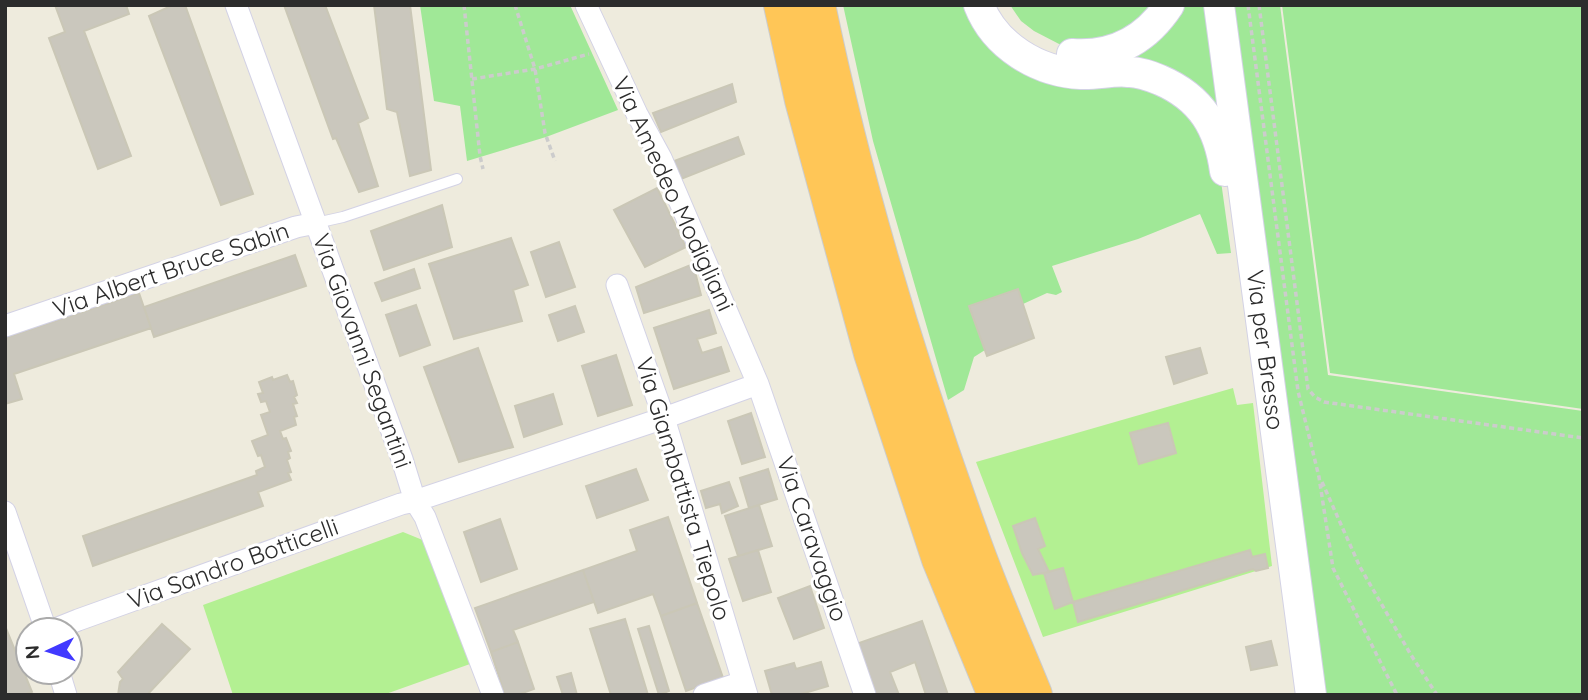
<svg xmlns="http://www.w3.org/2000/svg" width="1588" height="700" font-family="Quicksand,sans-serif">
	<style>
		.green { fill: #a0e897 }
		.pitch { fill: #b3f092 }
		.building { fill: #cac7bd; stroke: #cac7b6; stroke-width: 2 }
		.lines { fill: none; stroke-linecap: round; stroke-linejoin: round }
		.lane-casing { stroke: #d3d2e5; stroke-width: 12 }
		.street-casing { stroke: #d3d2e5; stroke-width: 23 }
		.secondary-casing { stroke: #d3d2e5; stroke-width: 32 }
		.highway-casing { stroke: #ccc; stroke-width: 40 }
		.path { stroke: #ccc; stroke-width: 3.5; stroke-dasharray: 5 3.5; stroke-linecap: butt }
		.lane { stroke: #fff; stroke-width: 10 }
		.street { stroke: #fff; stroke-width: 21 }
		.secondary { stroke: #fff; stroke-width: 30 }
		.highway { stroke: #ffc657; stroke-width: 38 }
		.labels { text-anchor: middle; stroke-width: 6; stroke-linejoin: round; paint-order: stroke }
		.street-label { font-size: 24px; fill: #2c2c2c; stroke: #fff }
	</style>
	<rect width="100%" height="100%" fill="#eeebdd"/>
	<!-- green -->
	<path class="green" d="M 420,5 L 570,5 L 618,110 L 546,137 L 467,161 L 460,106 L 434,101 Z
		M 843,5 L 971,5 L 988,34 L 1124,79 L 1187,105 L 1220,174 L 1231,253 L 1217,254 L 1200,214 L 1138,239 L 1052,266 L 1062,292 L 1056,295 L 1047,293 L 1023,304 L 1018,290 L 970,307 L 985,350 L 974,357 L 964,390 L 948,400 L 873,141 Z
		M 1010,5 L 1159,5 L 1131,34 L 1061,45 L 1034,31 L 1021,21 Z
		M 1177,5 L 1204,5 L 1209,31 L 1221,128 L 1208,108 L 1031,54 L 1018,37 L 1058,59 Z
		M 1232,5 L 1280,5 L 1328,375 L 1583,411 L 1583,695 L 1322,695 Z
		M 1282,5 L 1583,5 L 1583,409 L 1330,373 Z"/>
	<!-- pitch -->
	<path class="pitch" d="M 1233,388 L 1237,405 L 1253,403 L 1272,566 L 1043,637 L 976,462 Z
		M 403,532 L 425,541 L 470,664 L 383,695 L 233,695 L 203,605 Z"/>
	<!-- building -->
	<path class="building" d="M 55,5 L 126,5 L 129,14 L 84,31 L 131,156 L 98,169 L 49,38 L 65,32 Z
		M 173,5 L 185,5 L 253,194 L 221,205 L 149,16 Z
		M 284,5 L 325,5 L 368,118 L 358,123 L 378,186 L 359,192 L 336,138 L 333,139 Z
		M 374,5 L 410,5 L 431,170 L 410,176 L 397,112 L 387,109 Z
		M 732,84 L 736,102 L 661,132 L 653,113 Z
		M 738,137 L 744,154 L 681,179 L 674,161 Z
		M 657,188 L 686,247 L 645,267 L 614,210 Z
		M 442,205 L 452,247 L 384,270 L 371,231 Z
		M 511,238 L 528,285 L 513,290 L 522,321 L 454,339 L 429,264 Z
		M 559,242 L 575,287 L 546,297 L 531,252 Z
		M 295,255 L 306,286 L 154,337 L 144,307 Z
		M 693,264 L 701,295 L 644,313 L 636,287 Z
		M 414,269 L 420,288 L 382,301 L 375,283 Z
		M 1018,289 L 1034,338 L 987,356 L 969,306 Z
		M 139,293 L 151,328 L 14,374 L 22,399 L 5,404 L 5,338 Z
		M 416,305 L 430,345 L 400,356 L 386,315 Z
		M 575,306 L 584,332 L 558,341 L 549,315 Z
		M 709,310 L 716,333 L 697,339 L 702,353 L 721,347 L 729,371 L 674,389 L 654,328 Z
		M 478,348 L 513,447 L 459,462 L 424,367 Z
		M 1200,348 L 1207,373 L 1174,384 L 1166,357 Z
		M 616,355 L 632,405 L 598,416 L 582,366 Z
		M 287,375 L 290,382 L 293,381 L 297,395 L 294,397 L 297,403 L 293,404 L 297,416 L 294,417 L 296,425 L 280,431 L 283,439 L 286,438 L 291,451 L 288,452 L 290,458 L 287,460 L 291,472 L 288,473 L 291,480 L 258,492 L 263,506 L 93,566 L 83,536 L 257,475 L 256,471 L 265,467 L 261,455 L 258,456 L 252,441 L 268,435 L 261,415 L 270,412 L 266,401 L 261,402 L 258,394 L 263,393 L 259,382 L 272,377 L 273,380 Z
		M 553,394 L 562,424 L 524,437 L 515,406 Z
		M 751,413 L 765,457 L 742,464 L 728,421 Z
		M 1168,423 L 1176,453 L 1139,464 L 1130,433 Z
		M 636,469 L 648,500 L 597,518 L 586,486 Z
		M 768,469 L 777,499 L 749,508 L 740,478 Z
		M 729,482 L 738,506 L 722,513 L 720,504 L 706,508 L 701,491 Z
		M 759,505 L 772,546 L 738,556 L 725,516 Z
		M 668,517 L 697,603 L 661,616 L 653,594 L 598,613 L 583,570 L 637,551 L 630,530 Z
		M 1035,518 L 1045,546 L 1038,549 L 1049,572 L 1033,575 L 1022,553 L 1013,526 Z
		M 500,519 L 517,569 L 481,582 L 464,532 Z
		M 758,550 L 771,592 L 743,601 L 729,559 Z
		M 1250,550 L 1252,557 L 1265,554 L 1268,568 L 1256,571 L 1253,569 L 1078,622 L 1073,602 Z
		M 1063,568 L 1073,602 L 1055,609 L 1044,573 Z
		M 583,570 L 594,602 L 513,630 L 518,642 L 491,652 L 475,608 Z
		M 810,586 L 824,628 L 794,639 L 778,598 Z
		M 697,603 L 723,678 L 686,691 L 661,616 Z
		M 625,619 L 648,695 L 611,695 L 590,629 Z
		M 922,621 L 948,695 L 926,695 L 915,662 L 890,672 L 899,695 L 875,695 L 856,644 Z
		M 162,624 L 190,649 L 147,695 L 118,695 L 120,682 L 123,679 L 118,672 Z
		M 5,626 L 32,692 L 23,695 L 5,695 Z
		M 649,626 L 669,691 L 659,695 L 638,629 Z
		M 1271,641 L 1277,665 L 1251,670 L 1246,647 Z
		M 518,642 L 534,689 L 517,695 L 505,695 L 491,652 Z
		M 821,662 L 828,686 L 798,695 L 772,695 L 765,671 L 794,663 L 796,669 Z
		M 571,673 L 577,695 L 563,695 L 557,677 Z"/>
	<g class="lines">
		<!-- lane casing -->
		<g class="lane-casing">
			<path id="lane" d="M 316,223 L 343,217 L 457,179"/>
		</g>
		<!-- street casing -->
		<g class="street-casing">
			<path id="street" d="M 236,5 L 402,459 L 415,501 L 425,517 L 493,695
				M 586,5 L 637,114 L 661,158 L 758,384 L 865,695
				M 617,285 L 664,418 L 747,695
				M 5,326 L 296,227 L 316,223
				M 5,512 L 46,630
				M 53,630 L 78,620 L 401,504 L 415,501 L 664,418 L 758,384
				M 59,672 L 66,695
				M 704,695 L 743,682"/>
		</g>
		<!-- secondary casing -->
		<g class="secondary-casing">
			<g id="secondary">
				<path d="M 979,5 C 995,46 1038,72 1081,74 C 1097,75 1113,70 1129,72 C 1140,72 1150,76 1160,80 C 1202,98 1219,128 1225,171"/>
				<path id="s1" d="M 1219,5 L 1311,695"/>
				<path d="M 1072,54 C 1114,57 1146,40 1169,5"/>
			</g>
		</g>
		<!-- highway casing -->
		<g class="highway-casing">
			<path id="highway" d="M 783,5 L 804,100 L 873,353 L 941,559 L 997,695
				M 816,5 C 853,184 906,360 968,532 C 987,587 1011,641 1033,695"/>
		</g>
		<!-- path -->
		<path class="path" d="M 464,5 L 480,156 L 483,169
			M 515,5 L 535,69 L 545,133 L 555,161
			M 1248,5 L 1298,391 L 1319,477 L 1333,568 L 1397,695
			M 1259,5 L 1308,389 L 1315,397 L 1324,402 L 1583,438
			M 472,79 L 535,69 L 589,54
			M 1322,482 L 1360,567 L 1411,655 L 1437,695"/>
		<!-- lane -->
		<use href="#lane" class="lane"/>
		<!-- street -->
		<use href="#street" class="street"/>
		<!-- secondary -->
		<use href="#secondary" class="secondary"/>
		<!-- highway -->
		<use href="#highway" class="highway"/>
	</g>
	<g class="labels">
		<!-- street labels -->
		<g class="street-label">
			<text transform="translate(673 194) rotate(65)" y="8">Via Amedeo Modigliani</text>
			<text transform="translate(171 270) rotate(-19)" y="8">Via Albert Bruce Sabin</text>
			<text dy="8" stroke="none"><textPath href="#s1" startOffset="348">Via per Bresso</textPath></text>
			<text transform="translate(362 351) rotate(70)" y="8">Via Giovanni Segantini</text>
			<text transform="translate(683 489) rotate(73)" y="8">Via Giambattista Tiepolo</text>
			<text transform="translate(812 539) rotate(71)" y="8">Via Caravaggio</text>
			<text transform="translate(233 564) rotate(-20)" y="8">Via Sandro Botticelli</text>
		</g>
	</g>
	<!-- border -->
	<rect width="1588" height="700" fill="none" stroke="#2c2c2c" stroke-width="14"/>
	<!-- north arrow -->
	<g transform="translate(49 651) rotate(266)"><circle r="33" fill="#ffffff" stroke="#ababab" stroke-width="2"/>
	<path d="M0-5L12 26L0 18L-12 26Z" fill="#4139ff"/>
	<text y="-10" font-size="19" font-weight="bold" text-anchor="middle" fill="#2c2c2c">N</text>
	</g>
</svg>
